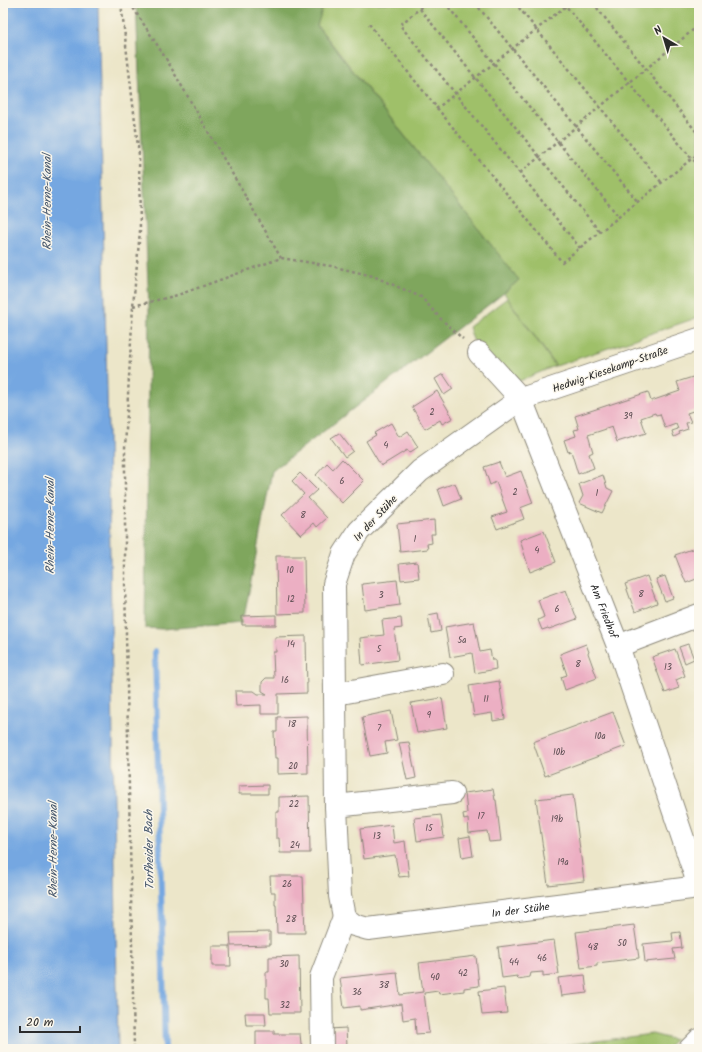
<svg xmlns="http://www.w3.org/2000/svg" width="702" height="1052" font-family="Kalam,sans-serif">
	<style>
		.green { fill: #9fc069; stroke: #65764a }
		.forest { fill: #7fa65d; stroke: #556844 }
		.water { fill: #75a7e1; stroke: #506986 }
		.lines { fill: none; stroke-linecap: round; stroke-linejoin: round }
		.stream { stroke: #75a7e1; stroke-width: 6 }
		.building { fill: #ecafc3 }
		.minor-casing { stroke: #8c887a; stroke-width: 24 }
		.path { stroke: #8c887a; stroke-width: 2.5; stroke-dasharray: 3 3; stroke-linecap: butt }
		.minor { stroke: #fff; stroke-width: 22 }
		.labels { text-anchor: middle; stroke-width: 3; stroke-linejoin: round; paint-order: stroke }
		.number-label { font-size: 9px; fill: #5b4c51 }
		.street-label { font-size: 11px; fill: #2b2b2b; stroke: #fbf7ec }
		.water-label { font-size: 12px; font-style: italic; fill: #45566b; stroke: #fbf7ec }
	</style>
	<rect width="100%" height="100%" fill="#fbf7ec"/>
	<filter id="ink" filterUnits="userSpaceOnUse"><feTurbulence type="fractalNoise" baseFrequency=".025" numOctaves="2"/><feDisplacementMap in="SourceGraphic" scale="8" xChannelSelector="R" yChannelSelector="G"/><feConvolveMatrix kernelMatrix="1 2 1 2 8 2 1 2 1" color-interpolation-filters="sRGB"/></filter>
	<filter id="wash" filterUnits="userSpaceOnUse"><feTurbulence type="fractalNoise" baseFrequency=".012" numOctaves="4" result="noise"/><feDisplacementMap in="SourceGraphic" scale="16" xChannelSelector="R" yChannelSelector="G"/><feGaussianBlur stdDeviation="0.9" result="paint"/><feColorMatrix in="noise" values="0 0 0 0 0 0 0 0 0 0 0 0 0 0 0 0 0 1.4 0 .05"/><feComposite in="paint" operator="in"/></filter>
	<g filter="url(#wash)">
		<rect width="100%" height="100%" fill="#ece6c9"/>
		<!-- green -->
		<path class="green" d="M 324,3 L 699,3 L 699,317 L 556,366 L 504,293 L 519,280 L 317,25 Z
			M 507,298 L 555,366 L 517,382 L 473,340 L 469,327 Z
			M 652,1034 L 675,1040 L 666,1049 L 533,1049 Z"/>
		<!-- forest -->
		<path class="forest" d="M 136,3 L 324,3 L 317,26 L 519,280 L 504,293 L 272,471 L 243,623 L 162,629 L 145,628 L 149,308 Z"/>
		<!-- water -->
		<path class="water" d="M 3,3 L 98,3 L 108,431 L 118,1049 L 3,1049 Z"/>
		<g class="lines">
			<!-- stream -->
			<path class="stream" d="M 155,651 L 165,1049"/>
		</g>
		<g id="blocks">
			<!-- building -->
			<path class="building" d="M 443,374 L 453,389 L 444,395 L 435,379 Z
				M 699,375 L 699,409 L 687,413 L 691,422 L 686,423 L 688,429 L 679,432 L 680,434 L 674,437 L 672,431 L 678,429 L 676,424 L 665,428 L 660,414 L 656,415 L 655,413 L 641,418 L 646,433 L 617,442 L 612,427 L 588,435 L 593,452 L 589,454 L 594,468 L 578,474 L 571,451 L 568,452 L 564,440 L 576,436 L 574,430 L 579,429 L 575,416 L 648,392 L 651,401 L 680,391 L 677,382 Z
				M 437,391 L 453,418 L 442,424 L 440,420 L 425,429 L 412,407 Z
				M 391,423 L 399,437 L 408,431 L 418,447 L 409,453 L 407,450 L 381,466 L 366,441 L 376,435 L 374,433 Z
				M 339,433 L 353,451 L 345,457 L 331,438 Z
				M 342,459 L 364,481 L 342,503 L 316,475 L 327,463 L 333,469 Z
				M 499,462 L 505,477 L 521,471 L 533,503 L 520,508 L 524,519 L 497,529 L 492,517 L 507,512 L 496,482 L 490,485 L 484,467 Z
				M 300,473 L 317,490 L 308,498 L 327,518 L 317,527 L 314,523 L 301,535 L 282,515 L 304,494 L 292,481 Z
				M 603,475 L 607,488 L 613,491 L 602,513 L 579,503 L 583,496 L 579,484 Z
				M 455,483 L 461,499 L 444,506 L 438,489 Z
				M 434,520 L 435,534 L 431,534 L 432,543 L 427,544 L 428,549 L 400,552 L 397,524 Z
				M 544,531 L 556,562 L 530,572 L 520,540 Z
				M 698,547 L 699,578 L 686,583 L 675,555 Z
				M 276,556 L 304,556 L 305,613 L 277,614 Z
				M 417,562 L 419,578 L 401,580 L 399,564 Z
				M 647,576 L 657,603 L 635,612 L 625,584 Z
				M 665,576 L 673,598 L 665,601 L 656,579 Z
				M 397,580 L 400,605 L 365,610 L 362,584 Z
				M 566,590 L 577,619 L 549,629 L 548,628 L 542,630 L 538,620 L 544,617 L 538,600 Z
				M 438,613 L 441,631 L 431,633 L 428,615 Z
				M 276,615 L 276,625 L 242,625 L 242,616 Z
				M 401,618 L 402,628 L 394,629 L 398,660 L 362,665 L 360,638 L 384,635 L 382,620 Z
				M 474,622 L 480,652 L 490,650 L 492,660 L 495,660 L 496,669 L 475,673 L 472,653 L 450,657 L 445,627 Z
				M 306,636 L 307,693 L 278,694 L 278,714 L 261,714 L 261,705 L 236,706 L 235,691 L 254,691 L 258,694 L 267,694 L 262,691 L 262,682 L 266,678 L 274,678 L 273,652 L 276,652 L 275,637 Z
				M 586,644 L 589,652 L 588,653 L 597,678 L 565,690 L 561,677 L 567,675 L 560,654 Z
				M 688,644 L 694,659 L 685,663 L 679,647 Z
				M 675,649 L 685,676 L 676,680 L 679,688 L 665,693 L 652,657 Z
				M 499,681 L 505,719 L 493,721 L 492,713 L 474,716 L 469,686 Z
				M 442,698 L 447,728 L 417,733 L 411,703 Z
				M 391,711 L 397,740 L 385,742 L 387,753 L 370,756 L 362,717 Z
				M 613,712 L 626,746 L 545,776 L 533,742 Z
				M 307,716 L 308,773 L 278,774 L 278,758 L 275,758 L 274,732 L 277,732 L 277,717 Z
				M 409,742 L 416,778 L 407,780 L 399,743 Z
				M 268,785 L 268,794 L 239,794 L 239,786 Z
				M 493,789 L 495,800 L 496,800 L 501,841 L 489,842 L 487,831 L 469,833 L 468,819 L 464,820 L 463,814 L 467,813 L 465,793 Z
				M 573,795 L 584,881 L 548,885 L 536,799 Z
				M 309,796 L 310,853 L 280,853 L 279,838 L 276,838 L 276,812 L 279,812 L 279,797 Z
				M 441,815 L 444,837 L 417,841 L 414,818 Z
				M 392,825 L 394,843 L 405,841 L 409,876 L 399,877 L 395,855 L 364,859 L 360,829 Z
				M 470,836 L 473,856 L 462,858 L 459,838 Z
				M 270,876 L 303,876 L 305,933 L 277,933 L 276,905 L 275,905 L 275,892 L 271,892 Z
				M 634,925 L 639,958 L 597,963 L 597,966 L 581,968 L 576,932 Z
				M 270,932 L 270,945 L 231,946 L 230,933 Z
				M 680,932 L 682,948 L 673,949 L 675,959 L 645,962 L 643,944 L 672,941 L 673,940 L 672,933 Z
				M 554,940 L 559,974 L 543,976 L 543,972 L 531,973 L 530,977 L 518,979 L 517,976 L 502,978 L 498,947 Z
				M 212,946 L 230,946 L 231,966 L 212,966 Z
				M 299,956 L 300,1013 L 270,1013 L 269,998 L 266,998 L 266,972 L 269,972 L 269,957 Z
				M 476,956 L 479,986 L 464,988 L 464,991 L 439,994 L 438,991 L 424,993 L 429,1033 L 416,1034 L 415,1018 L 403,1020 L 401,1004 L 360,1010 L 360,1006 L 344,1008 L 340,978 L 397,972 L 400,995 L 423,992 L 419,963 Z
				M 585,975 L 587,993 L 561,996 L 558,978 Z
				M 504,988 L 507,1013 L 482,1015 L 479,991 Z
				M 245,1013 L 265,1013 L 266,1025 L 246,1025 Z
				M 346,1028 L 347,1046 L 329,1046 L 329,1029 Z
				M 256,1031 L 274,1031 L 274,1034 L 300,1034 L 301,1044 L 302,1044 L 302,1049 L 256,1048 Z"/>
		</g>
	</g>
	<g filter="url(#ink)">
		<use href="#blocks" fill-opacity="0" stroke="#8c887a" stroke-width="1"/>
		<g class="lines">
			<!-- minor casing -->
			<g class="minor-casing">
				<g id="minor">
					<path id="s1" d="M 699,339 L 521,399 L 420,471 L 359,531 L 344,554 L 334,584 L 336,806 L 340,896 L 344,917 L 354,925 L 368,929 L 699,887"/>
					<path id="s2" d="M 479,353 L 521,399 L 618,646 L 699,886"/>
					<path d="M 618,646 L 699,615"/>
					<path d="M 336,694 L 443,674"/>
					<path d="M 336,806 L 452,793"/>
					<path d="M 322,1049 L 321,977 L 344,917"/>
					<path d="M 690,1049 L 699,1040"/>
				</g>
			</g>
			<!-- path -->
			<path class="path" d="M 121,3 L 139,155 L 140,231 L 133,306 L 125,448 L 125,581 L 134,1049
				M 130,3 L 165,57 L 281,258
				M 426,3 L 400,25 L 580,248
				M 445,3 L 619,217
				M 475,3 L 638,202
				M 515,3 L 662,183
				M 569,3 L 566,6 L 692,159 L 699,164
				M 593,3 L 699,135
				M 699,5 L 698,9 L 699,18
				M 420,9 L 600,232
				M 369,24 L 562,262 L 699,153
				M 436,109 L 566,6
				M 520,173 L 699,25
				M 133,306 L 178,295 L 281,258 L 331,266 L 373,276 L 421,297 L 441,319 L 463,339"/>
			<!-- minor -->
			<use href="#minor" class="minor"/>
		</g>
	</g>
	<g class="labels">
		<!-- number labels -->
		<g class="number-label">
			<text x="432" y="415">2</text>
			<text x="628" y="419">39</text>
			<text x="386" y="448">4</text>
			<text x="342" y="484">6</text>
			<text x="515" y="495">2</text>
			<text x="597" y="496">1</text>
			<text x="303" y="518">8</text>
			<text x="415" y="542">1</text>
			<text x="537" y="553">4</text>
			<text x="290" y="573">10</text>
			<text x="641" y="597">8</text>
			<text x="381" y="598">3</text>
			<text x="291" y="602">12</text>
			<text x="557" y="612">6</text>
			<text x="462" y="643">5a</text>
			<text x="291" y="647">14</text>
			<text x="379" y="652">5</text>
			<text x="578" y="667">8</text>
			<text x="668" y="670">13</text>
			<text x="285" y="683">16</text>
			<text x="486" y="702">11</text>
			<text x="429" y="718">9</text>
			<text x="292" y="727">18</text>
			<text x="379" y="731">7</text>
			<text x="600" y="739">10a</text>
			<text x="559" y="755">10b</text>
			<text x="293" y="769">20</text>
			<text x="294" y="807">22</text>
			<text x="481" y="819">17</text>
			<text x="557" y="822">19b</text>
			<text x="429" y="831">15</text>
			<text x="377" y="839">13</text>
			<text x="295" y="848">24</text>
			<text x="563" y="865">19a</text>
			<text x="287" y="887">26</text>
			<text x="291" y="922">28</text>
			<text x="622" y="946">50</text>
			<text x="593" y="950">48</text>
			<text x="542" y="961">46</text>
			<text x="514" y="965">44</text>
			<text x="284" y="967">30</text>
			<text x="463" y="976">42</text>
			<text x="435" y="980">40</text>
			<text x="384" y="988">38</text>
			<text x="357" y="995">36</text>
			<text x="285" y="1008">32</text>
		</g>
		<!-- street labels -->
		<g class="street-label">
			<text transform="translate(610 369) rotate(-19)" y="4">Hedwig-Kiesekamp-Straße</text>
			<text transform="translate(375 518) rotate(-47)" y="4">In der Stühe</text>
			<text dy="4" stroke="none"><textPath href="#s2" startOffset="290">Am Friedhof</textPath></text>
			<text dy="4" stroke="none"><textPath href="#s1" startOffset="971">In der Stühe</textPath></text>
		</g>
		<!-- water labels -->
		<g class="water-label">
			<text transform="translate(47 202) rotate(-90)" y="4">Rhein-Herne-Kanal</text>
			<text transform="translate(50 526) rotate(-90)" y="4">Rhein-Herne-Kanal</text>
			<text transform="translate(53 850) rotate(-90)" y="4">Rhein-Herne-Kanal</text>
			<text transform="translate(149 850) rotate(-91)" y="4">Torfheider Bach</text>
		</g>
	</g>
	<!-- margin -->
	<rect width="702" height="1052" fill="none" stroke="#fbf7ec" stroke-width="16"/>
	<!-- north arrow -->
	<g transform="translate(664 38) rotate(322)" stroke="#fbf7ec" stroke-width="3" paint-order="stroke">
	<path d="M0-3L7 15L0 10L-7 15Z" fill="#2b2b2b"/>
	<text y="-6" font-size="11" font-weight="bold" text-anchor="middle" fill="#2b2b2b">N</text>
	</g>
	<!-- scale -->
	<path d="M20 1026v6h60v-6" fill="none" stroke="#2b2b2b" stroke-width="2"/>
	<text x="26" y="1026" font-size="12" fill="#2b2b2b" stroke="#fbf7ec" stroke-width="3" paint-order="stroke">20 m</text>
</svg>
